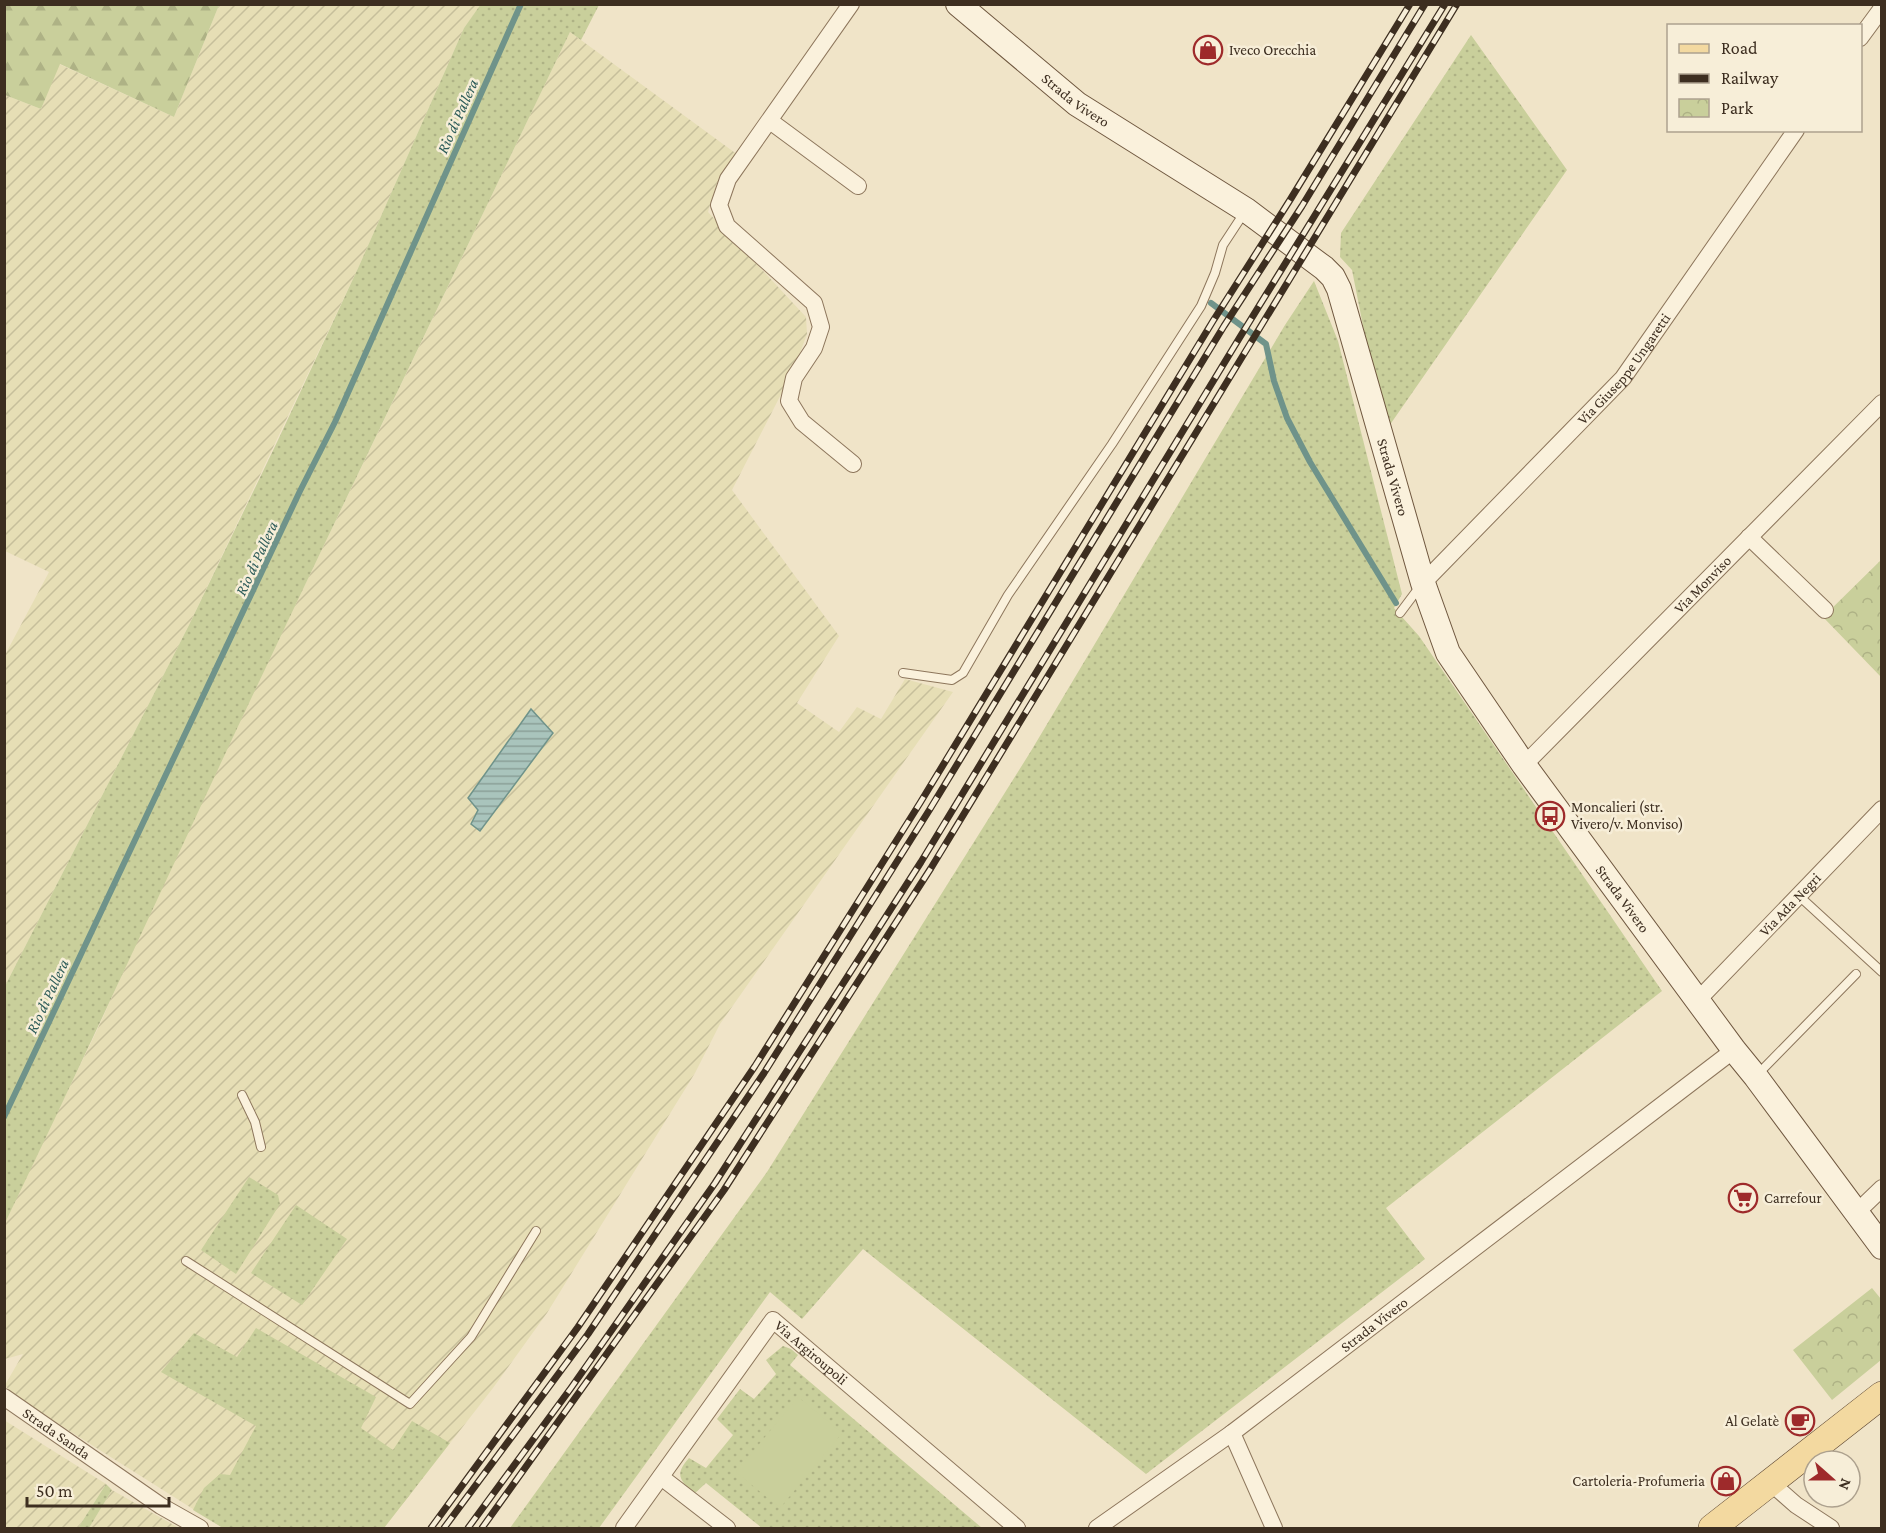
<svg xmlns="http://www.w3.org/2000/svg" width="1886" height="1533" font-family="'Crimson Pro',serif">
	<style>
		.farmland { fill: url(#farmland-furrows) }
		.grass { fill: url(#grass-dots) }
		.forest { fill: url(#forest-firs) }
		.park { fill: url(#park-crowns) }
		.pitch { fill: #c9cf9b }
		.water { fill: url(#water-rules); stroke: #6f938a; stroke-width: 1.5 }
		.lines { fill: none; stroke-linecap: round; stroke-linejoin: round }
		.stream { stroke: #6f938a; stroke-width: 6 }
		.lane-casing { stroke: #8d765c; stroke-width: 10 }
		.street-casing { stroke: #8d765c; stroke-width: 18 }
		.secondary-casing { stroke: #6f573f; stroke-width: 26 }
		.primary-casing { stroke: #5b4430; stroke-width: 28 }
		.lane { stroke: #faf1dc; stroke-width: 8 }
		.street { stroke: #faf1dc; stroke-width: 16 }
		.secondary { stroke: #faf1dc; stroke-width: 24 }
		.primary { stroke: #f3d9a0; stroke-width: 27 }
		.rail-casing { stroke: #3d2e20; stroke-width: 7 }
		.rail { stroke: #f7eed8; stroke-width: 4.5; stroke-dasharray: 14; stroke-linecap: butt }
		.labels { text-anchor: middle; stroke-width: 5; stroke-linejoin: round; paint-order: stroke }
		.poi-label { font-size: 15px; fill: #3d2e20; stroke: #f7eed8; text-anchor: start }
		.street-label { font-size: 15px; fill: #3d2e20; stroke: #f7eed8 }
		.water-label { font-size: 16px; font-style: italic; fill: #2f5d5a; stroke: #f7eed8 }
	</style>
	<defs>
		<pattern id="farmland-furrows" width="10" height="10" patternUnits="userSpaceOnUse" patternTransform="scale(1.5)"><rect width="10" height="10" fill="#e6deb5"/><path d="M-1 1l2-2M0 10L10 0M9 11l2-2" fill="none" stroke="#c6bf9b"/></pattern>
		<pattern id="grass-dots" width="8" height="8" patternUnits="userSpaceOnUse" patternTransform="scale(1.5)"><rect width="8" height="8" fill="#c9cf9b"/><path d="M2 2h.1M6 6h.1" fill="none" stroke="#aeb285" stroke-width="1.8" stroke-linecap="round"/></pattern>
		<pattern id="forest-firs" width="22" height="20" patternUnits="userSpaceOnUse" patternTransform="scale(1.5)"><rect width="22" height="20" fill="#c9cf9b"/><path d="M5 1l3.5 6h-7zM16 11l3.5 6h-7z" fill="#aeb285"/></pattern>
		<pattern id="park-crowns" width="20" height="18" patternUnits="userSpaceOnUse" patternTransform="scale(1.5)"><rect width="20" height="18" fill="#c9cf9b"/><path d="M2 6a3 3 0 1 1 6 0M12 15a3 3 0 1 1 6 0" fill="none" stroke="#aeb285"/></pattern>
		<pattern id="water-rules" width="6" height="5" patternUnits="userSpaceOnUse" patternTransform="scale(1.5)"><rect width="6" height="5" fill="#a9c4bc"/><path d="M0 2.5h6" fill="none" stroke="#8ba098"/></pattern>
	</defs>
	<rect width="100%" height="100%" fill="#f0e4c8"/>
	<!-- farmland -->
	<path class="farmland" d="M 219,5 L 481,5 L 464,28 L 359,266 L 189,625 L 5,986 L 5,655 L 49,572 L 5,551 L 5,95 L 41,109 L 59,64 L 174,117 Z
		M 570,32 L 738,155 L 717,183 L 708,212 L 806,317 L 807,334 L 794,369 L 732,490 L 839,636 L 797,703 L 839,732 L 857,707 L 881,719 L 905,679 L 953,692 L 720,1024 L 695,1073 L 547,1313 L 493,1388 L 384,1528 L 223,1528 L 68,1430 L 9,1391 L 5,1385 L 23,1354 L 5,1359 L 4,1223 L 98,1028 L 151,910 L 267,664 Z
		M 4,1420 L 106,1484 L 78,1528 L 5,1528 Z
		M 112,1490 L 179,1528 L 89,1528 Z"/>
	<!-- grass -->
	<path class="grass" d="M 481,4 L 599,5 L 581,40 L 570,32 C 469,243 367,454 267,665 C 179,851 94,1038 5,1223 L 5,986 L 189,625 L 278,440 L 359,266 L 464,28 Z
		M 1471,35 L 1567,170 L 1387,429 L 1368,351 L 1352,270 L 1340,257 L 1341,233 Z
		M 1314,281 L 1338,341 L 1402,594 L 1394,608 L 1419,636 L 1662,991 L 1386,1208 L 1425,1259 L 1146,1474 L 863,1249 L 802,1319 L 770,1292 L 599,1528 L 510,1528 L 767,1172 L 1031,751 L 1285,325 Z
		M 249,1177 L 278,1195 L 280,1204 L 236,1274 L 201,1250 Z
		M 296,1205 L 347,1239 L 302,1305 L 251,1273 Z
		M 256,1328 L 376,1397 L 361,1428 L 393,1450 L 412,1421 L 450,1443 L 384,1528 L 223,1528 L 193,1510 L 204,1488 L 220,1474 L 230,1475 L 256,1426 L 161,1372 L 194,1333 L 237,1357 Z
		M 783,1346 L 791,1349 L 798,1355 L 790,1365 L 982,1528 L 762,1528 L 706,1483 L 694,1494 C 680,1480 674,1475 689,1458 L 706,1468 L 733,1435 L 717,1419 L 740,1389 L 754,1399 L 776,1374 L 766,1360 Z
		M 106,1484 L 112,1490 L 89,1528 L 78,1528 Z"/>
	<!-- forest -->
	<path class="forest" d="M 4,5 L 5,4 L 219,5 L 174,117 L 60,64 L 41,109 L 5,95 Z"/>
	<!-- park -->
	<path class="park" d="M 1881,560 L 1881,677 L 1823,617 Z
		M 1872,1288 L 1881,1299 L 1881,1360 L 1832,1400 L 1793,1350 Z"/>
	<!-- pitch -->
	<path class="pitch" d="M 798,1397 L 842,1433 L 780,1508 L 736,1472 Z"/>
	<!-- water -->
	<path class="water" d="M 531,709 L 553,733 L 480,831 L 471,824 L 478,810 L 468,798 Z"/>
	<g class="lines">
		<!-- stream -->
		<path class="stream" d="M 1211,303 L 1266,344 L 1274,381 L 1287,418 L 1310,462 L 1396,603
			M 4,1117 L 300,491 L 335,422 L 521,4"/>
		<!-- lane casing -->
		<g class="lane-casing">
			<path id="lane" d="M 1400,613 L 1421,585
				M 903,673 L 952,680 L 963,673 L 1008,595 L 1112,444 L 1201,306 L 1215,273 L 1223,245 L 1244,213
				M 1798,895 L 1882,972
				M 1758,1074 L 1856,974
				M 242,1095 L 255,1122 L 261,1147
				M 186,1261 L 410,1404 L 471,1337 L 536,1231"/>
		</g>
		<!-- street casing -->
		<g class="street-casing">
			<g id="street">
				<path d="M 851,4 L 728,179 L 719,205 L 727,226 L 814,303 L 821,327 L 814,348 L 794,378 L 789,401 L 802,422 L 853,464"/>
				<path d="M 1860,38 L 1882,8"/>
				<path d="M 770,121 L 858,186"/>
				<path d="M 1749,537 L 1825,610"/>
				<path id="s1" d="M 1423,583 L 1623,378 L 1796,130"/>
				<path id="s2" d="M 1524,765 L 1882,403"/>
				<path id="s3" d="M 1697,1001 L 1882,809"/>
				<path d="M 1857,1212 L 1882,1188"/>
				<path id="s4" d="M 4,1397 L 161,1506 L 200,1528"/>
				<path d="M 1232,1433 L 1274,1528"/>
				<path d="M 661,1477 L 727,1528"/>
				<path d="M 1771,1483 L 1796,1505 L 1831,1528"/>
				<path id="s5" d="M 624,1528 L 773,1320 L 1017,1528"/>
				<path id="s6" d="M 1097,1528 L 1232,1433 L 1734,1050"/>
			</g>
		</g>
		<!-- secondary casing -->
		<g class="secondary-casing">
			<g id="secondary">
				<path id="s7" d="M 958,4 L 1077,104 L 1246,210 L 1324,268 L 1333,277 L 1339,289 L 1423,583 L 1448,653 L 1524,765 L 1734,1050 L 1756,1077 L 1882,1247"/>
			</g>
		</g>
		<!-- primary casing -->
		<g class="primary-casing">
			<path id="primary" d="M 1712,1528 L 1882,1395"/>
		</g>
		<!-- lane -->
		<use href="#lane" class="lane"/>
		<!-- street -->
		<use href="#street" class="street"/>
		<!-- secondary -->
		<use href="#secondary" class="secondary"/>
		<!-- primary -->
		<use href="#primary" class="primary"/>
		<!-- rail casing -->
		<g class="rail-casing">
			<path id="rail" d="M 431,1528 L 578,1327 L 755,1066 L 920,803 L 1213,321 L 1290,200 L 1410,4
				M 444,1528 L 588,1334 L 764,1073 L 930,809 L 1224,326 L 1302,206 L 1425,4
				M 468,1528 L 571,1388 L 715,1183 L 921,862 L 1240,337 L 1445,4
				M 482,1528 L 724,1190 L 931,868 L 1457,4"/>
		</g>
		<!-- rail -->
		<use href="#rail" class="rail"/>
	</g>
	<!-- icons -->
	<defs>
		<g id="shop-ring" transform="scale(1.5)"><circle r="9.5" fill="#f7eed8" stroke="#9e2a2b" stroke-width="1.5"/><path d="M-5-2.5h2.3a2.7 3.5 0 0 1 5.4 0H5L5.5 6h-11ZM-1.5-2.5h3a1.5 2.3 0 0 0-3 0Z" fill="#9e2a2b"/></g>
		<g id="bus-ring" transform="scale(1.5)"><circle r="9.5" fill="#f7eed8" stroke="#9e2a2b" stroke-width="1.5"/><path d="M-5-6H5V4H4V6H2V4H-2V6H-4V4H-5ZM-3.5-4V0h7V-4ZM-3.5 1.2v1.5H-2V1.2ZM2 1.2v1.5H3.5V1.2Z" fill="#9e2a2b"/></g>
		<g id="supermarket-ring" transform="scale(1.5)"><circle r="9.5" fill="#f7eed8" stroke="#9e2a2b" stroke-width="1.5"/><path d="M-6-5.5h2.5l.6 2H6L4.5 2H-2.5L-4.4-4H-6ZM-1.5 3.2a1.3 1.3 0 1 0 .1 0ZM3 3.2a1.3 1.3 0 1 0 .1 0Z" fill="#9e2a2b"/></g>
		<g id="cafe-ring" transform="scale(1.5)"><circle r="9.5" fill="#f7eed8" stroke="#9e2a2b" stroke-width="1.5"/><path d="M-5.5-4.5H6V0H3Q3 3.5 0 3.5H-2.5Q-5.5 3.5-5.5 0ZM3-3.2v2h1.7v-2ZM-6 4.5H4V6H-6Z" fill="#9e2a2b"/></g>
	</defs>
	<g fill-rule="evenodd">
		<use href="#shop-ring" x="1208" y="50"/>
		<use href="#bus-ring" x="1550" y="816"/>
		<use href="#supermarket-ring" x="1743" y="1198"/>
		<use href="#cafe-ring" x="1800" y="1421"/>
		<use href="#shop-ring" x="1726" y="1481"/>
	</g>
	<g class="labels">
		<!-- poi labels -->
		<g class="poi-label">
			<text x="1229" y="55">Iveco Orecchia</text>
			<text x="1571" y="812">Moncalieri (str.<tspan x="1571" dy="17">Vivero/v. Monviso)</tspan></text>
			<text x="1764" y="1203">Carrefour</text>
			<text x="1779" y="1426" text-anchor="end">Al Gelatè</text>
			<text x="1705" y="1486" text-anchor="end">Cartoleria-Profumeria</text>
		</g>
		<!-- street labels -->
		<g class="street-label">
			<text dy="5" stroke="none"><textPath href="#s7" startOffset="152">Strada Vivero</textPath></text>
			<text dy="5" stroke="none"><textPath href="#s1" startOffset="294">Via Giuseppe Ungaretti</textPath></text>
			<text dy="5" stroke="none"><textPath href="#s7" startOffset="674">Strada Vivero</textPath></text>
			<text dy="5" stroke="none"><textPath href="#s2" startOffset="254">Via Monviso</textPath></text>
			<text dy="5" stroke="none"><textPath href="#s7" startOffset="1160">Strada Vivero</textPath></text>
			<text dy="5" stroke="none"><textPath href="#s3" startOffset="134">Via Ada Negri</textPath></text>
			<text dy="5" stroke="none"><textPath href="#s6" startOffset="344">Strada Vivero</textPath></text>
			<text dy="5" stroke="none"><textPath href="#s5" startOffset="306">Via Argiroupoli</textPath></text>
			<text dy="5" stroke="none"><textPath href="#s4" startOffset="64">Strada Sanda</textPath></text>
		</g>
		<!-- water labels -->
		<g class="water-label">
			<text transform="translate(457 116) rotate(-66)" y="6">Rio di Pallera</text>
			<text transform="translate(256 558) rotate(-65)" y="6">Rio di Pallera</text>
			<text transform="translate(47 996) rotate(-65)" y="6">Rio di Pallera</text>
		</g>
	</g>
	<!-- border -->
	<rect width="1886" height="1533" fill="none" stroke="#3d2e20" stroke-width="12"/>
	<!-- legend -->
	<rect x="1667" y="24" width="195" height="108" fill="#f7eed8" stroke="#ada18e" stroke-width="1.5"/>
	<rect x="1679" y="44" width="30" height="9" fill="#f3d9a0" stroke="#ada18e" stroke-width="1.5"/>
	<text x="1721" y="54" font-size="18" fill="#3d2e20">Road</text>
	<rect x="1679" y="74" width="30" height="9" fill="#3d2e20" stroke="#ada18e" stroke-width="1.5"/>
	<text x="1721" y="84" font-size="18" fill="#3d2e20">Railway</text>
	<rect x="1679" y="99" width="30" height="18" fill="url(#park-crowns)" stroke="#ada18e" stroke-width="1.5"/>
	<text x="1721" y="114" font-size="18" fill="#3d2e20">Park</text>
	<!-- north arrow -->
	<g transform="translate(1832 1479) rotate(111)"><circle r="28" fill="#f7eed8" stroke="#ada18e" stroke-width="1.5"/>
	<path d="M0-4.5L10 22L0 15L-10 22Z" fill="#9e2a2b"/>
	<text y="-9" font-size="16" font-weight="bold" text-anchor="middle" fill="#3d2e20">N</text>
	</g>
	<!-- scale -->
	<path d="M27 1497v9h142v-9" fill="none" stroke="#3d2e20" stroke-width="3"/>
	<text x="36" y="1497" font-size="18" fill="#3d2e20" stroke="#f7eed8" stroke-width="4.5" paint-order="stroke">50 m</text>
</svg>
